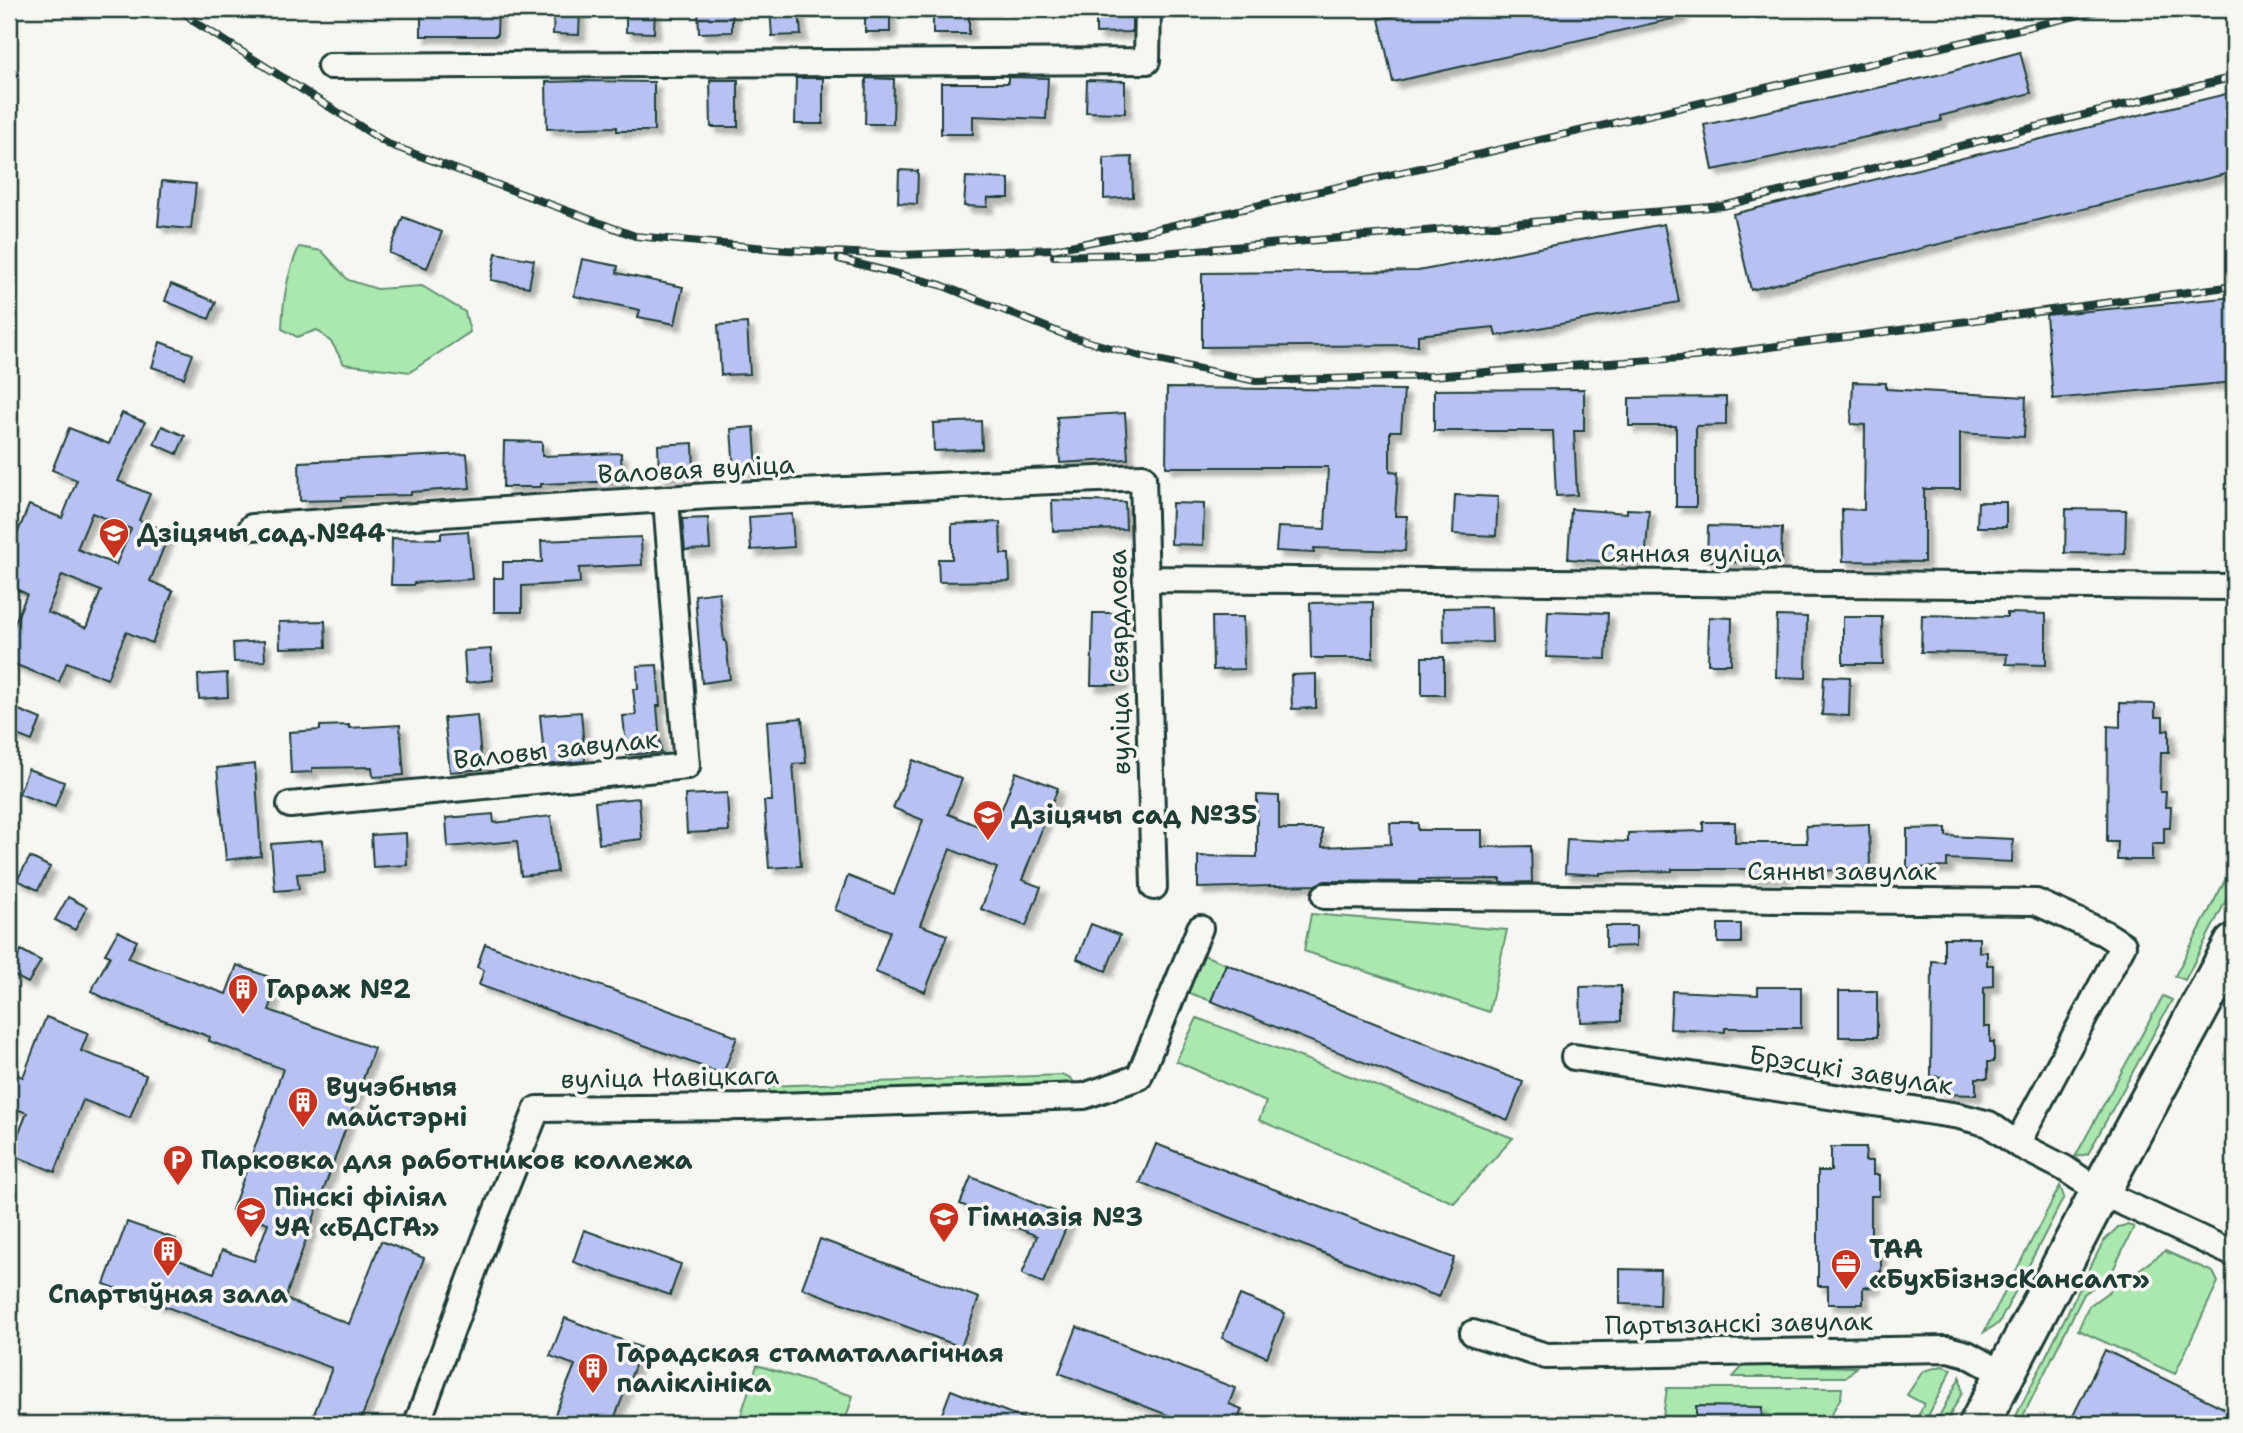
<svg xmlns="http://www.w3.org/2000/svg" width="2243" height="1433" font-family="'Shantell Sans',sans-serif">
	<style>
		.green { fill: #aae8af; stroke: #649272; stroke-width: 2 }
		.building { fill: #b7c1f2; stroke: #1f3d34; stroke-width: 2; fill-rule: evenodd; filter: url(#shadow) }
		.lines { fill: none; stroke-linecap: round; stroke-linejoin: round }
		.minor-casing { stroke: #1f3d34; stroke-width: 30 }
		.primary-casing { stroke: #1f3d34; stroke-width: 44 }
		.minor { stroke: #f6f6f2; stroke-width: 24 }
		.primary { stroke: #f6f6f2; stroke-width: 38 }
		.rail-casing { stroke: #1f3d34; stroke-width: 8 }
		.rail { stroke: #f6f6f2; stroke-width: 5; stroke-dasharray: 16; stroke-linecap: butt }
		.labels { text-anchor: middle; stroke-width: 7; stroke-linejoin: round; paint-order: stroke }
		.street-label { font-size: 26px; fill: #1f3d34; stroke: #f6f6f2 }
		.poi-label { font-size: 26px; font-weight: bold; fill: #1f3d34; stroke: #f6f6f2; text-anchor: start }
	</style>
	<defs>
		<filter id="shadow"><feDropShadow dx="6" dy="6" stdDeviation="2" flood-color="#0004"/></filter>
	</defs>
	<rect width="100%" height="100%" fill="#f6f6f2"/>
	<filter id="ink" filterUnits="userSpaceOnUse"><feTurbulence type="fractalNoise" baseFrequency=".0143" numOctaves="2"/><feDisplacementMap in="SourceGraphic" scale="14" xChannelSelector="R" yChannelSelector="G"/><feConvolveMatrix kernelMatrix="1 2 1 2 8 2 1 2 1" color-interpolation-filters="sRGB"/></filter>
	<g filter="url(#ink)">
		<!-- green -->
		<path class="green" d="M 299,247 L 322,251 L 348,280 L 377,289 L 422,286 L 465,312 L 470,332 L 410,372 L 344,364 L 332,343 L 317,330 L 297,337 L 282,329 C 283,299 287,274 299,247 Z
			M 2234,863 L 2234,885 L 2185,980 L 2175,976 Z
			M 1311,914 L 1507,930 L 1489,1012 L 1304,951 Z
			M 1196,952 L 1226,964 L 1211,1001 L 1181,990 Z
			M 2163,996 L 2172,1000 L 2088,1154 L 2075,1157 Z
			M 1197,1018 L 1513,1138 L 1454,1203 L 1259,1120 L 1266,1102 L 1176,1061 Z
			M 1064,1075 C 1071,1077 1074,1080 1075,1087 L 776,1096 L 770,1092 L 768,1086 Z
			M 2060,1186 L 2064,1197 L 1999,1323 L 1984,1332 Z
			M 2127,1225 L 2134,1227 L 2111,1274 L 2084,1294 L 2019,1424 L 2012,1424 L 2103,1242 L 2118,1227 Z
			M 2165,1251 L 2213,1272 L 2218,1282 L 2175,1374 L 2078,1330 L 2089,1306 Z
			M 757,1365 L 853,1396 L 844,1424 L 738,1424 Z
			M 1744,1365 L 1856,1367 L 1847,1377 L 1733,1377 Z
			M 1942,1366 L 1952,1369 L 1924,1424 L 1914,1424 L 1924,1404 L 1907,1395 L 1923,1371 Z
			M 1960,1377 L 1962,1393 L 1945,1424 L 1935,1424 Z
			M 1667,1388 L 1842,1388 L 1841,1397 L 1826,1424 L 1662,1424 Z"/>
		<!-- building -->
		<path class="building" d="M 421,9 L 498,9 L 497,36 L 421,36 Z
			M 554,9 L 580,9 L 579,35 L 553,34 Z
			M 626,9 L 655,9 L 654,33 L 626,32 Z
			M 698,9 L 732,9 L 732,32 L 699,33 Z
			M 770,9 L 799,9 L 801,35 L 772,36 Z
			M 865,9 L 890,9 L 890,32 L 865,32 Z
			M 933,9 L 969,9 L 969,34 L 933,34 Z
			M 1096,9 L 1132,9 L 1132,32 L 1096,33 Z
			M 1424,9 L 1680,9 L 1681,17 L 1393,82 L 1379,19 Z
			M 2020,52 L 2031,93 L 1940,116 L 1941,121 L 1713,170 L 1704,125 L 1942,74 Z
			M 1008,77 L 1048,78 L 1046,119 L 973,116 L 973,134 L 941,134 L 941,83 L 1008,83 Z
			M 796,78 L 823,78 L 823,124 L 795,124 Z
			M 866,78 L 894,79 L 893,124 L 865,124 Z
			M 710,80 L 738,80 L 738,127 L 711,127 Z
			M 1087,80 L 1125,81 L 1125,113 L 1086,112 Z
			M 583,81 L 654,82 L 654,131 L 617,131 L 617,127 L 547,129 L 546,82 Z
			M 2234,92 L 2234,172 L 1751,290 L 1733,214 Z
			M 1132,157 L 1133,197 L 1104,199 L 1104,158 Z
			M 899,170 L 918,171 L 917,204 L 898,203 Z
			M 966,177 L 1009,179 L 1009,198 L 988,198 L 987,207 L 964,206 Z
			M 162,181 L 196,184 L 191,229 L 158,226 Z
			M 403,217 L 442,232 L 427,268 L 389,253 Z
			M 1664,224 L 1679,302 L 1496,336 L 1494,327 L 1418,335 L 1418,345 L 1202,347 L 1202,273 L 1418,271 Z
			M 496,253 L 534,260 L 529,287 L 491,280 Z
			M 582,259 L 618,266 L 617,273 L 683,287 L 675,324 L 638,317 L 640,310 L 574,296 Z
			M 171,284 L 216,302 L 209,319 L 165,301 Z
			M 2234,297 L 2234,382 L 2053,399 L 2046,315 Z
			M 747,323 L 750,374 L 721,375 L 718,325 Z
			M 160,342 L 193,354 L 184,378 L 152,367 Z
			M 1853,382 L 1886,383 L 1886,389 L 2026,397 L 2024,437 L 1960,433 L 1960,489 L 1924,489 L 1924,562 L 1843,561 L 1842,509 L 1864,510 L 1865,425 L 1851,424 Z
			M 1167,388 L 1404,390 L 1401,431 L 1390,431 L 1390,471 L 1398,472 L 1395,516 L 1407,516 L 1405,551 L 1314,548 L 1314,553 L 1276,551 L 1278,527 L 1325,529 L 1328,467 L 1166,467 Z
			M 1584,389 L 1584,431 L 1574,431 L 1577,495 L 1556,496 L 1553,431 L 1434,431 L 1434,390 Z
			M 1726,397 L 1726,425 L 1696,426 L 1696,507 L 1676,507 L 1676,426 L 1629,426 L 1629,398 Z
			M 122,413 L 145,422 L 118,481 L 150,494 L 139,520 L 170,532 L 150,581 L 173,591 L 152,643 L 126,632 L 107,679 L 67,662 L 59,682 L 9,662 L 9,637 L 27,594 L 9,586 L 9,554 L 29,505 L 62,518 L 77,480 L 52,470 L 69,428 L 109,444 ZM 92,513 L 131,529 L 116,565 L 77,549 ZM 62,575 L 101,591 L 86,628 L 47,612 Z
			M 1125,413 L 1128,459 L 1060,463 L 1057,417 Z
			M 981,421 L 982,449 L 934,451 L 933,423 Z
			M 162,426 L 185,436 L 177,454 L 154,444 Z
			M 754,427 L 757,469 L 734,471 L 731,429 Z
			M 504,441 L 542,442 L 542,456 L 621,453 L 622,481 L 541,484 L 541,487 L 503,487 Z
			M 693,443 L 694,475 L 659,477 L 658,445 Z
			M 467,454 L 470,488 L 411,492 L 411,495 L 342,497 L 342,500 L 300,501 L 299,462 Z
			M 1455,495 L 1498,497 L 1496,536 L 1453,534 Z
			M 1052,500 L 1125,502 L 1126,529 L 1053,531 Z
			M 1978,502 L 2006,502 L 2006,527 L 1977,527 Z
			M 1172,503 L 1204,504 L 1203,545 L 1171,544 Z
			M 1571,509 L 1627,513 L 1627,509 L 1649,510 L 1645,564 L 1568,559 Z
			M 2066,509 L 2126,510 L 2125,554 L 2065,553 Z
			M 792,514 L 794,547 L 751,550 L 749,517 Z
			M 708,518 L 710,549 L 685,550 L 682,519 Z
			M 1000,522 L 1001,554 L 1009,554 L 1010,581 L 939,582 L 938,559 L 952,559 L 952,524 Z
			M 1708,526 L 1782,528 L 1781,564 L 1707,561 Z
			M 468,531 L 472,579 L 414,583 L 413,585 L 391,585 L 392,538 L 441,539 L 441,533 Z
			M 641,537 L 642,565 L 579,568 L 580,583 L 522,586 L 522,612 L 494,612 L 494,578 L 503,578 L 503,562 L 542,562 L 541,541 Z
			M 719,592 L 724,641 L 726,641 L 730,679 L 702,683 L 695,595 Z
			M 1373,602 L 1373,658 L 1311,658 L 1310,603 Z
			M 1491,607 L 1492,642 L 1444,643 L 1443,608 Z
			M 1548,611 L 1608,613 L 1606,659 L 1546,657 Z
			M 1093,613 L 1124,613 L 1124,633 L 1121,633 L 1122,685 L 1091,685 Z
			M 2007,613 L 2046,614 L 2046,665 L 2006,664 L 2007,654 L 1921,652 L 1922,615 L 2007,617 Z
			M 1777,616 L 1807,617 L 1806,678 L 1776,677 Z
			M 1212,617 L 1243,617 L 1244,669 L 1213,670 Z
			M 1709,617 L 1732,618 L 1731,664 L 1708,664 Z
			M 1843,617 L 1882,617 L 1883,664 L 1843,664 Z
			M 325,621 L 326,647 L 280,648 L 279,622 Z
			M 264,641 L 265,661 L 234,662 L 233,643 Z
			M 491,649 L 493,680 L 466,683 L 464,651 Z
			M 1422,657 L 1444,657 L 1444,695 L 1422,695 Z
			M 657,665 L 660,706 L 657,706 L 661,752 L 627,755 L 623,716 L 636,715 L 633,689 L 638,689 L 637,666 Z
			M 227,673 L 228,697 L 199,699 L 198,675 Z
			M 1316,674 L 1316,708 L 1292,709 L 1291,675 Z
			M 1824,676 L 1850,677 L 1849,716 L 1822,715 Z
			M 2120,703 L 2155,704 L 2155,717 L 2163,717 L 2163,731 L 2169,730 L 2169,752 L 2161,752 L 2160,792 L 2166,792 L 2165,807 L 2171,807 L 2170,828 L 2164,828 L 2164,844 L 2152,844 L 2152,860 L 2117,860 L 2118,842 L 2107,842 L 2108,726 L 2120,727 Z
			M 9,706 L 41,719 L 32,741 L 9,732 Z
			M 581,712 L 585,761 L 545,765 L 540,715 Z
			M 477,715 L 482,769 L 450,772 L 444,718 Z
			M 802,718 L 806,763 L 793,764 L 801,866 L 769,868 L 764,801 L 772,801 L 767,721 Z
			M 349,725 L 349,728 L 400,725 L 404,775 L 373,777 L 372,767 L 312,768 L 312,772 L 291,773 L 289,732 L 320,730 L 320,726 Z
			M 913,760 L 962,779 L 948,814 L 993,832 L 1016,772 L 1058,788 L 1022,880 L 1041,887 L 1026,926 L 981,909 L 997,868 L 950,849 L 920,925 L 947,935 L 925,992 L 875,972 L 890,931 L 835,910 L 848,876 L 894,894 L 923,820 L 893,808 Z
			M 255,764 L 261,856 L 226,860 L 217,768 Z
			M 28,769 L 64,782 L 55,807 L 19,794 Z
			M 727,793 L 729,831 L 687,833 L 685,795 Z
			M 1257,795 L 1279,796 L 1279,829 L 1322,829 L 1322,847 L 1391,844 L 1390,823 L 1418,823 L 1418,830 L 1482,830 L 1482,847 L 1531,846 L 1532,882 L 1501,883 L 1501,879 L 1419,880 L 1419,882 L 1325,881 L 1315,885 L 1198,888 L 1198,856 L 1257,857 Z
			M 639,798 L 642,839 L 599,844 L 595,802 Z
			M 493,814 L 494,823 L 551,816 L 557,872 L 521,876 L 517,841 L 448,847 L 446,818 Z
			M 1703,822 L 1735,822 L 1735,843 L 1807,843 L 1806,826 L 1869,824 L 1870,869 L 1784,872 L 1784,877 L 1748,877 L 1748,869 L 1672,869 L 1672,871 L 1600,873 L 1600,875 L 1565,873 L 1567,839 L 1628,842 L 1628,833 L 1703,831 Z
			M 1946,828 L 1946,836 L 2013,839 L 2012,862 L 1947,859 L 1947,867 L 1907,868 L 1907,829 Z
			M 406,833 L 407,865 L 373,867 L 371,835 Z
			M 323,840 L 325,872 L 297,874 L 299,889 L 275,891 L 271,844 Z
			M 30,857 L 50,867 L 38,890 L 17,880 Z
			M 68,897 L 87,907 L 75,930 L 55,920 Z
			M 1091,924 L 1120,935 L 1106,971 L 1077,959 Z
			M 1718,924 L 1741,924 L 1741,943 L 1718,943 Z
			M 1606,926 L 1636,926 L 1636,946 L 1606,947 Z
			M 118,931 L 137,941 L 128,958 L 226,994 L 237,965 L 280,981 L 269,1010 L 374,1048 L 285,1299 L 349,1324 L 381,1241 L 424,1258 L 359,1424 L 310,1424 L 332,1368 L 104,1284 L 127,1222 L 176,1239 L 170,1257 L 214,1273 L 222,1250 L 254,1261 L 268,1223 L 232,1210 L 283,1069 L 209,1041 L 210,1037 L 106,999 L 91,991 L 110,956 L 105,954 Z
			M 1944,938 L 1979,938 L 1979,952 L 1987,952 L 1987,965 L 1993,965 L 1993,986 L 1984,987 L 1984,1027 L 1990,1027 L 1990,1042 L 1994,1042 L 1994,1062 L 1988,1062 L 1988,1078 L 1976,1078 L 1976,1095 L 1941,1094 L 1942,1077 L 1931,1076 L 1932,961 L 1944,962 Z
			M 485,944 L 726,1031 L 726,1033 L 737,1037 L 723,1074 L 479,985 L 484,970 L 477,967 Z
			M 21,950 L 41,961 L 28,983 L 9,973 Z
			M 1226,964 L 1523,1082 L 1508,1120 L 1211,1001 Z
			M 1621,986 L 1621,1021 L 1581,1022 L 1580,987 Z
			M 1758,987 L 1801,987 L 1801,1028 L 1725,1028 L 1725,1032 L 1670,1029 L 1672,991 L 1758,995 Z
			M 1839,991 L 1877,991 L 1877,1037 L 1839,1037 Z
			M 46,1017 L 88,1033 L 81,1051 L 146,1075 L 130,1118 L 83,1100 L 55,1172 L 10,1154 L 27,1113 L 9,1106 L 9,1072 L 23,1077 Z
			M 1156,1144 L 1454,1258 L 1439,1297 L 1140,1183 Z
			M 1831,1147 L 1866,1147 L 1865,1161 L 1873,1161 L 1873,1175 L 1879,1175 L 1879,1196 L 1871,1196 L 1871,1236 L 1876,1236 L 1876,1251 L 1881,1251 L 1881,1272 L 1875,1272 L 1875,1288 L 1863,1287 L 1863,1304 L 1828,1304 L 1828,1286 L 1818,1286 L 1818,1171 L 1831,1171 Z
			M 971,1177 L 1070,1218 L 1043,1283 L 1022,1274 L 1037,1236 L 960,1204 Z
			M 584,1230 L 681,1264 L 670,1295 L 573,1262 Z
			M 820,1239 L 979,1298 L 961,1347 L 802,1288 Z
			M 1620,1269 L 1660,1270 L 1659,1305 L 1620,1304 Z
			M 1240,1295 L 1285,1313 L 1267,1357 L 1222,1338 Z
			M 565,1318 L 642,1348 L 612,1424 L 551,1424 L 575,1365 L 550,1356 Z
			M 1077,1327 L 1235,1388 L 1229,1404 L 1242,1409 L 1236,1424 L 1171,1424 L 1173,1417 L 1059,1373 Z
			M 2105,1350 L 2234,1413 L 2234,1424 L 2069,1424 Z
			M 951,1390 L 1035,1423 L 1034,1424 L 938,1424 Z
			M 1696,1406 L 1762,1407 L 1761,1424 L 1696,1424 Z"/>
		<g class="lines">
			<!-- minor casing -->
			<g class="minor-casing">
				<path id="minor" d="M 330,66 L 1147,61 L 1148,9
					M 252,527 L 710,496 L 1143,477 L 1154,887
					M 1147,579 L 2234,587
					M 290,805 L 687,766 L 666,500
					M 1325,896 L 2036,902 L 2104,933 L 2123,945 L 2017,1144
					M 1574,1057 L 1959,1116 L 1989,1124 L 2017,1144 L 2064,1168 L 2100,1192 L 2234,1254
					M 1473,1333 L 1546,1356 L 1948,1349 L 1967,1354 L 2005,1375
					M 417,1424 L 486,1237 L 537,1109 L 743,1107 L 1084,1096 L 1139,1077 L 1200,928"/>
			</g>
			<!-- primary casing -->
			<g class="primary-casing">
				<path id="primary" d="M 1979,1424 L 2100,1192 L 2234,944"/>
			</g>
			<!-- minor -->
			<use href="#minor" class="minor"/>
			<!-- primary -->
			<use href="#primary" class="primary"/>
			<!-- rail casing -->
			<g class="rail-casing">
				<path id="rail" d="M 181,9 L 195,22 L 388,144 L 635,236 L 787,250 L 901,255 L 1054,249 L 1148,231 L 2106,9
					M 1054,256 L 1162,253 L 1723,206 L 2234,77
					M 839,259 L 941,285 L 1068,336 L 1148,358 L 1256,381 L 1431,376 L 1694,357 L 2234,286"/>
			</g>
			<!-- rail -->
			<use href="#rail" class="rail"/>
		</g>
	</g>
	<!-- icons -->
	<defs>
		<g id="school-pin" transform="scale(1.575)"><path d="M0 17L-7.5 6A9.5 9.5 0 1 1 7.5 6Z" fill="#c8321e" stroke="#f6f6f2"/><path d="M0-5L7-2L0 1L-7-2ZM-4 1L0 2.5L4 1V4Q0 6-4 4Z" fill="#fff"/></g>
		<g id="building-pin" transform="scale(1.575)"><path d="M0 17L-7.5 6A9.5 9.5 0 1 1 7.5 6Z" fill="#c8321e" stroke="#f6f6f2"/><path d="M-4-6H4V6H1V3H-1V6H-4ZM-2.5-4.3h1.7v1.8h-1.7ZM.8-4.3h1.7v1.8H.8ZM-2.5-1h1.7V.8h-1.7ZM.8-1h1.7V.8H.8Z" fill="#fff"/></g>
		<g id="parking-pin" transform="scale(1.575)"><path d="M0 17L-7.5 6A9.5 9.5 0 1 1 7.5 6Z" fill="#c8321e" stroke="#f6f6f2"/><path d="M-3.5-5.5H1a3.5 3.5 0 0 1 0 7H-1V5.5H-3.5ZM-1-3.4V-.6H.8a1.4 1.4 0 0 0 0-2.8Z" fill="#fff"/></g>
		<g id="university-pin" transform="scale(1.575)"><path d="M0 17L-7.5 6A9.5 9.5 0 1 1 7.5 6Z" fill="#c8321e" stroke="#f6f6f2"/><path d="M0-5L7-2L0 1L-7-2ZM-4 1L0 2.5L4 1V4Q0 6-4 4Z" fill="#fff"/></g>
		<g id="office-pin" transform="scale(1.575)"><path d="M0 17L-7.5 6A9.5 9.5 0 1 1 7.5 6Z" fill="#c8321e" stroke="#f6f6f2"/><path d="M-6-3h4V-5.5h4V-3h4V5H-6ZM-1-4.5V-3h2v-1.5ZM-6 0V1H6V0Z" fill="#fff"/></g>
	</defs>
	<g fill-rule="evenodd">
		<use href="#school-pin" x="114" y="533"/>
		<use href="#school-pin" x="988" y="815"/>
		<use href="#building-pin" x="243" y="989"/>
		<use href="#building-pin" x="303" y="1102"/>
		<use href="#parking-pin" x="178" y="1160"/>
		<use href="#university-pin" x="251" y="1212"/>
		<use href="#school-pin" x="944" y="1217"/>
		<use href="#building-pin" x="168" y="1251"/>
		<use href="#office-pin" x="1846" y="1264"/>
		<use href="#building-pin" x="593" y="1368"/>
	</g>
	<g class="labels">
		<!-- street labels -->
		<g class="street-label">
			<text transform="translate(696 469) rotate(-3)" y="9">Валовая вуліца</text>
			<text x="1691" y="562">Сянная вуліца</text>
			<text transform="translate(1119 662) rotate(-91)" y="9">вуліца Свярдлова</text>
			<text transform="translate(556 749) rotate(-6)" y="9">Валовы завулак</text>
			<text x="1842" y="880">Сянны завулак</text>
			<text transform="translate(1851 1070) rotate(9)" y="9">Брэсцкі завулак</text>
			<text transform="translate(670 1077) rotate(-1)" y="9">вуліца Навіцкага</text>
			<text transform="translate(1739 1323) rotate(-1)" y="9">Партызанскі завулак</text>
		</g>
		<!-- poi labels -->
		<g class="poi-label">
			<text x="137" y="542">Дзіцячы сад №44</text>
			<text x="1011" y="824">Дзіцячы сад №35</text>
			<text x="266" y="998">Гараж №2</text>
			<text x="326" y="1096">Вучэбныя<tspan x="326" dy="30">майстэрні</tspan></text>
			<text x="201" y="1169">Парковка для работников коллежа</text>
			<text x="274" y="1206">Пінскі філіял<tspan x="274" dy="30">УА «БДСГА»</tspan></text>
			<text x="967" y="1226">Гімназія №3</text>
			<text x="1869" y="1258">ТАА<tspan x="1869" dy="30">«БухБізнэсКансалт»</tspan></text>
			<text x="168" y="1303" text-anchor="middle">Спартыўная зала</text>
			<text x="616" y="1362">Гарадская стаматалагічная<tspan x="616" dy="30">паліклініка</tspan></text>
		</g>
	</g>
	<!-- margin -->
	<rect width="2243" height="1433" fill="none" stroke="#f6f6f2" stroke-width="35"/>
	<rect x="18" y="18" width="2208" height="1398" fill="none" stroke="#1f3d34" stroke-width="2.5" filter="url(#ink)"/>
</svg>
